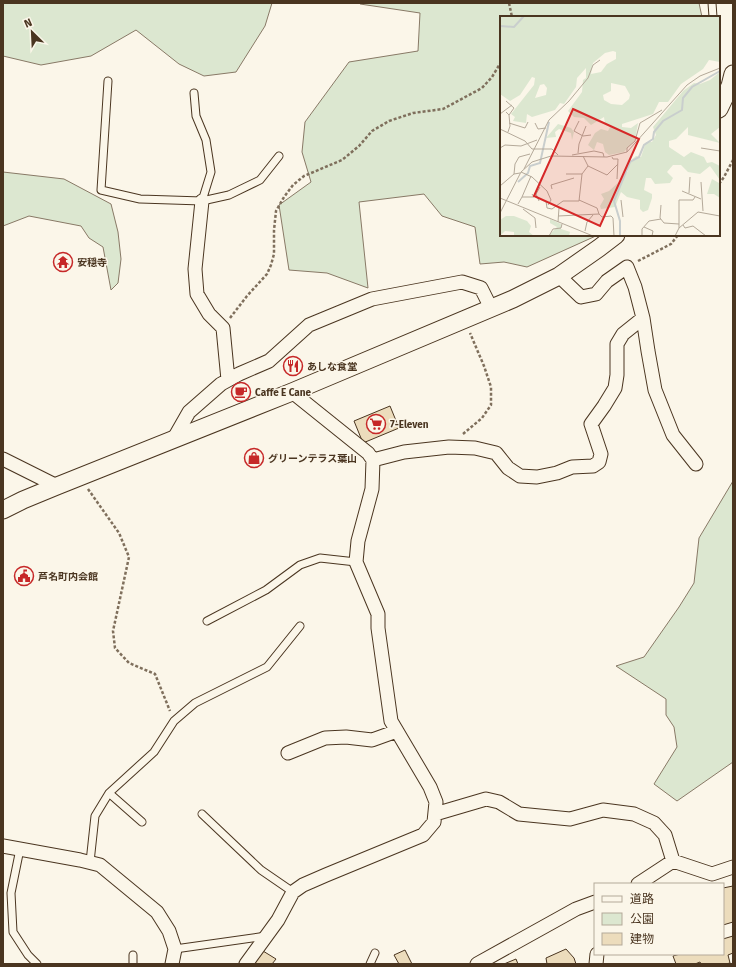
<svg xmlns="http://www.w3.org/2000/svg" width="736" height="967" font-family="'Fira Sans','Noto Sans JP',sans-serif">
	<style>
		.green { fill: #dce7d0; stroke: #887966 }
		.building { fill: #ecdcbc; stroke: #4a3520 }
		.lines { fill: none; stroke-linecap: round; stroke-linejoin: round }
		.service-casing { stroke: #4a3520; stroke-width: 9 }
		.minor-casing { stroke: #4a3520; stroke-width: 15 }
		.tertiary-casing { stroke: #4a3520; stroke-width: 19 }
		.path { stroke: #7f6f5c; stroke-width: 2.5; stroke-dasharray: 3 2; stroke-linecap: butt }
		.service { stroke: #fbf6e9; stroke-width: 7 }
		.minor { stroke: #fbf6e9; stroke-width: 13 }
		.tertiary { stroke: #fbf6e9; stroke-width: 17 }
		.labels { text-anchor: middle; stroke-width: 3; stroke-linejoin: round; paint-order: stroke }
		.poi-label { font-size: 10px; font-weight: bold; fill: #4a3520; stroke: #fbf6e9; text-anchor: start }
		.inset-river { fill: none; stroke: #c9cecd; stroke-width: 2 }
		.inset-road { fill: none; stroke: #b4a999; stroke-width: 1 }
		.view { fill: #d62828; fill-opacity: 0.15; stroke: #d62828; stroke-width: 2 }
		.inset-edge { fill: none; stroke: #4a3520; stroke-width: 2 }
	</style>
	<rect width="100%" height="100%" fill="#fbf6e9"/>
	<!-- green -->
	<path class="green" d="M 3,3 L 272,3 L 265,26 L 236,72 L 204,76 L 179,64 L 136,30 L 91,56 L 41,65 L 3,56 Z
		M 359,3 L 699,3 L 702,17 L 501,17 L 501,235 L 598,235 L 527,267 L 504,262 L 480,264 L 475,227 L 442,216 L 424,194 L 359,202 L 368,288 L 327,273 L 289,270 L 279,205 L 311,182 L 302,152 L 305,122 L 349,62 L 418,51 L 420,13 L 360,4 Z
		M 3,172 L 64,179 L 111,204 L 118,232 L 121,259 L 118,283 L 111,290 L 103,247 L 89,238 L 81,226 L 29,216 L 3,226 Z
		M 733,481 L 733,762 L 677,801 L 654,784 L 677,747 L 674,727 L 666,715 L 666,699 L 616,666 L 644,657 L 679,607 L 694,583 L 699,538 Z"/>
	<!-- building -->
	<path class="building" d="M 390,406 L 399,428 L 363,443 L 354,421 Z
		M 733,886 L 733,922 L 723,925 L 723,888 Z
		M 733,936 L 733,953 L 728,955 L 730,963 L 726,964 L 701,964 L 700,962 L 695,964 L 676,964 L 673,956 L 680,954 L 723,954 L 723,939 Z
		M 566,949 L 574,958 L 576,964 L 547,964 L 546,958 Z
		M 405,950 L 412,964 L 399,964 L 394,955 Z
		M 263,951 L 276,959 L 272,964 L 254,964 Z
		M 516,959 L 518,964 L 504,964 Z"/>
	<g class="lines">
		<!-- service casing -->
		<g class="service-casing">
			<path id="service" d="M 712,3 L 713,17
				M 108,81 L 101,190 L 140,199 L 202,201 L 229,195 L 260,180 L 279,156
				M 194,93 L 196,116 L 206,140 L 211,172 L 202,201
				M 207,621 L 266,590 L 300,565 L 320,558 L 356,562
				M 202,814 L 261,870 L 293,892
				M 142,822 L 109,793 L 154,752 L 174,721 L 195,703 L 267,667 L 300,626
				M 20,849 L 11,893 L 13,932 L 28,955 L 37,964
				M 90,862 L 95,816 L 109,793
				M 175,949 L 266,936
				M 133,955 L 133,964
				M 370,964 L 375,953"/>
		</g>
		<!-- minor casing -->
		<g class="minor-casing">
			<path id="minor" d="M 202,201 L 195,269 L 197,294 L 209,314 L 223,328 L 228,380
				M 559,276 L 581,297 L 596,294 L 607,281 L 627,267 L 635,287 L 643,318 L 648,351 L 655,390 L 673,435 L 696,464
				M 173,440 L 189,412 L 221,384 L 239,374 L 269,361 L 309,325 L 372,299 L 462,282 L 481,288 L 491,308
				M 3,459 L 57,486
				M 373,460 L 404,452 L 449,447 L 475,448 L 496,453 L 508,468 L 520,476 L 537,477 L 557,473 L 572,467 L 593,466 L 599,462 L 601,454 L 591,424 L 604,406 L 615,388 L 617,375 L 617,344 L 623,334 L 643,318
				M 288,753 L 325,738 L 346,737 L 372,740 L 397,731
				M 435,814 L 486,799 L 499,802 L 519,814 L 570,819 L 603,810 L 634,814 L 654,823 L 665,835 L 673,861
				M 3,846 L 80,860 L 100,865 L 157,912 L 169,931 L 175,949 L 172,964
				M 638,884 L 673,861 L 712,874 L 733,867
				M 246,964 L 278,920 L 293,892 L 303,885 L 326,875 L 423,835 L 434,822 L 436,802 L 430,787 L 391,721 L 378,628 L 378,614 L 356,562 L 358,541 L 372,489 L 373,460 L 368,453 L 292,392
				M 477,964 L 576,909 L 595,902
				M 596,964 L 597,954"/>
		</g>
		<!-- tertiary casing -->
		<g class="tertiary-casing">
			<path id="tertiary" d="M 719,109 L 730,86 L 733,74
				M 3,510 L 23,500 L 57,486 L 292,392 L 513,299 L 559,276 L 599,248 L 616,235"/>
		</g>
		<!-- path -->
		<path class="path" d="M 509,3 L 512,17
			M 719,184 L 724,177 L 733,160
			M 638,261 L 671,244 L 678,235
			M 230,318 L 247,296 L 267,274 L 271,265 L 274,254 L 274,230 L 276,211 L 284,197 L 293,185 L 304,176 L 342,160 L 359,146 L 372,131 L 389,121 L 413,113 L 443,109 L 482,88 L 492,77 L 501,62
			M 463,434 L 482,418 L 491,405 L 491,387 L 484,366 L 470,333
			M 88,489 L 119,533 L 129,557 L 113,631 L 115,648 L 129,663 L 155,674 L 170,711"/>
		<!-- service -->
		<use href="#service" class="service"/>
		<!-- minor -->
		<use href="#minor" class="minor"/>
		<!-- tertiary -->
		<use href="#tertiary" class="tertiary"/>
	</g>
	<!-- icons -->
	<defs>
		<g id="temple-ring" transform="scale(1)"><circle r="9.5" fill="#fbf6e9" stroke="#c62828" stroke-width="1.5"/><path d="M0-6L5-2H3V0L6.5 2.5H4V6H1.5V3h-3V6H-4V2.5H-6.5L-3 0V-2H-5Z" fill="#c62828"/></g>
		<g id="restaurant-ring" transform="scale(1)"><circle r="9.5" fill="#fbf6e9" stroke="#c62828" stroke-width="1.5"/><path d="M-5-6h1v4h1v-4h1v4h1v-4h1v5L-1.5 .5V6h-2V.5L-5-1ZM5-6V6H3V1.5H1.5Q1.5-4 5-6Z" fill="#c62828"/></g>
		<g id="cafe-ring" transform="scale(1)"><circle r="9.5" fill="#fbf6e9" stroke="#c62828" stroke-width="1.5"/><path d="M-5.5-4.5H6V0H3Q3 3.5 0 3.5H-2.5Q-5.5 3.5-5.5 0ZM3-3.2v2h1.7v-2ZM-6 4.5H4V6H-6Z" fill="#c62828"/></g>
		<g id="supermarket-ring" transform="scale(1)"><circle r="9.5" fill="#fbf6e9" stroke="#c62828" stroke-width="1.5"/><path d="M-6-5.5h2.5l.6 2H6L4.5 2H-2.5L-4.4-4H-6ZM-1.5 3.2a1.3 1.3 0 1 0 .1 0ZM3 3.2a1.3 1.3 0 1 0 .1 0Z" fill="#c62828"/></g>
		<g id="shop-ring" transform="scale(1)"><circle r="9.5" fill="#fbf6e9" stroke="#c62828" stroke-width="1.5"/><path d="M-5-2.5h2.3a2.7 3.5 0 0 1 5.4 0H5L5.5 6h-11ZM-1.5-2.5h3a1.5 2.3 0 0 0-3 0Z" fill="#c62828"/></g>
		<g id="civic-ring" transform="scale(1)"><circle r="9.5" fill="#fbf6e9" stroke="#c62828" stroke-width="1.5"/><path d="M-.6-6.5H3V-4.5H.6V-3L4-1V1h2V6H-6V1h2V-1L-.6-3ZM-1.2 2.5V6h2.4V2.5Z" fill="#c62828"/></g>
	</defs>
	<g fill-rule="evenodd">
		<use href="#temple-ring" x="63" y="262"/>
		<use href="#restaurant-ring" x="293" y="366"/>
		<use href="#cafe-ring" x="241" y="392"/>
		<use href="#supermarket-ring" x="376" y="424"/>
		<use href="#shop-ring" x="254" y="458"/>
		<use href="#civic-ring" x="24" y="576"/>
	</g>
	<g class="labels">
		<!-- poi labels -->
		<g class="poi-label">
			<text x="77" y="266">安穏寺</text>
			<text x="307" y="370">あしな食堂</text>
			<text x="255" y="396">Caffe E Cane</text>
			<text x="390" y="428">7-Eleven</text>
			<text x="268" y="462">グリーンテラス葉山</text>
			<text x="38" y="580">芦名町内会館</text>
		</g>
	</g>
	<!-- overview -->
	<g transform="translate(500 16)">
		<rect width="220" height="220" fill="#fbf6e9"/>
		<path d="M 0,0 L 220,0 L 220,46 L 209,44 L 203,53 L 181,68 L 168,86 L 159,86 L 153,98 L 122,108 L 122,111 L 131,112 L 138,107 L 135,124 L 124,136 L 109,139 L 105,136 L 103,128 L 97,126 L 94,134 L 88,129 L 95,117 L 101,113 L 108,115 L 110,111 L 105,108 L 104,101 L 91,109 L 84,102 L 74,101 L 68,95 L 82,76 L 83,64 L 86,62 L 86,52 L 77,62 L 76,71 L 64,88 L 60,87 L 55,94 L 32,101 L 27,98 L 26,107 L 13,105 L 15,101 L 11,98 L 34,69 L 35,62 L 32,61 L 20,79 L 10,85 L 0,78 ZM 113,35 L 116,36 L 116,43 L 107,48 L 101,56 L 91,58 L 93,47 L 105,37 ZM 111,67 L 125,70 L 130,79 L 129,83 L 122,89 L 111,88 L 104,84 L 103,79 L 111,75 ZM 44,68 L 47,72 L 46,79 L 35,82 L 40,69 ZM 220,56 L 220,111 L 211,118 L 220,127 L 188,119 L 188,111 L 176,123 L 169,125 L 169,131 L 184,141 L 191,136 L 204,141 L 207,147 L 212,146 L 220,150 L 220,182 L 214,178 L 207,178 L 212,163 L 219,167 L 220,164 L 210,150 L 200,158 L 188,156 L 181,149 L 173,149 L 167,156 L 173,162 L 170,167 L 155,168 L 151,162 L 146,162 L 144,174 L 152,178 L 152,182 L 148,194 L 143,196 L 140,193 L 140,184 L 127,181 L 121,176 L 115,191 L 101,193 L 100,190 L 104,183 L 101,178 L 109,175 L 120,165 L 128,155 L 129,146 L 136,140 L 141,141 L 146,126 L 152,126 L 156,119 L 153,111 L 183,75 L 194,67 L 200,68 L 210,64 ZM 58,108 L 71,112 L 74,116 L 72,124 L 71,117 L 59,113 L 55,116 L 56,121 L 46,122 ZM 6,200 L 14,200 L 27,205 L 31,210 L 29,216 L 34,220 L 14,220 L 14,216 L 5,215 L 0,220 L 0,204 ZM 50,203 L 61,208 L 61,213 L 83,220 L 70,216 L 69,220 L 48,220 L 57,211 L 50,207 Z" fill="#dce7d0" fill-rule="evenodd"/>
		<path class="inset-river" d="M 0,10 L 14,11 L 24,0M 18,166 L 28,157 L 30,150 L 40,147 L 49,106M 120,220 L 120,205 L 114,185 L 130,146 L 139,141 L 144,129 L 153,123 L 154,116 L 163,105 L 182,94 L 183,82 L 192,71 L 220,55"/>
		<path class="inset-road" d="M 6,85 L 14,92 L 9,99M 6,96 L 9,99 L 10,110 L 8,116M 0,98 L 12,89M 79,105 L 74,115 L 83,120 L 91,119M 9,107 L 25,112 L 28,106M 35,107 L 38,113 L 46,112M 0,113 L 25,125 L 32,133 L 52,133 L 58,139M 0,132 L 5,129 L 21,130 L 37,124M 201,132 L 220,135M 127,136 L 127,132 L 135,125 L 140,107 L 162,94M 78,137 L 79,128 L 86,110M 72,139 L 94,135 L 103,137 L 104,141M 112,141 L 113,143 L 118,143 L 117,163M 88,150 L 107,159 L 118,148M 24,153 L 49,104 L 69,85 L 88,62 L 93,49 L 100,44M 21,156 L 32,161 L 47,175 L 51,184 L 48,189M 14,158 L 15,148 L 19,141 L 30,138M 66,158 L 82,158M 201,166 L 203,195M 0,170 L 14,158 L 20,157M 52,173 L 51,169 L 74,162M 182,175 L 201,183M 189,177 L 190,161M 22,181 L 31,160M 0,182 L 93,220M 79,184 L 97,192 L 99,198M 121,184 L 123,201M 39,185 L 36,178 L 40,171M 46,185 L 47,192 L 52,193 L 63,185 L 79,185 L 82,158 L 88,150 L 83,140M 18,188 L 22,181 L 34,181 L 32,178M 161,189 L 160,202 L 164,207 L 179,208M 23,193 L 35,202 L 36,212M 0,197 L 21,156 L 32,146 L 51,140 L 107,141 L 127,136 L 187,69 L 200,60 L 220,52M 58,200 L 99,198 L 102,201 L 111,200 L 113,202 L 114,220M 58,206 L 59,192M 183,209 L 185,212 L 193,210 L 206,220M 144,211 L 153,215 L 152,220M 179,212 L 179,184 L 193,184 L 195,181M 85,215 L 87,206 L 93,199M 49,220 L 53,213 L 61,212 L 62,208M 142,220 L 142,213 L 149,205 L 161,203M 175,220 L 179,212 L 198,196 L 220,200"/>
		<path class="view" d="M 73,93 L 139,123 L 100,210 L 34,180 Z"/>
		<rect width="220" height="220" class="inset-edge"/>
	</g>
	<!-- border -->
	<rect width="736" height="967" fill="none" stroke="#4a3520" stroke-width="8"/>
	<!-- legend -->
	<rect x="594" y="883" width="130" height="72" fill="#fbf6e9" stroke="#b4a999"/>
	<rect x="602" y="896" width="20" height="6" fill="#fbf6e9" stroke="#b4a999"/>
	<text x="630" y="903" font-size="12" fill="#4a3520">道路</text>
	<rect x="602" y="913" width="20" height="12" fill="#dce7d0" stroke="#b4a999"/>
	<text x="630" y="923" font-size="12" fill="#4a3520">公園</text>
	<rect x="602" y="933" width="20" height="12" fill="#ecdcbc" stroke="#b4a999"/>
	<text x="630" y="943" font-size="12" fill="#4a3520">建物</text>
	<!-- north arrow -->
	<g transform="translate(32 32) rotate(336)" stroke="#fbf6e9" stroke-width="3" paint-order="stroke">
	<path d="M0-3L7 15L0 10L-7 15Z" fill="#4a3520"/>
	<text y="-6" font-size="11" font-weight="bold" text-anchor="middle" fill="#4a3520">N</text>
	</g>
</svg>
